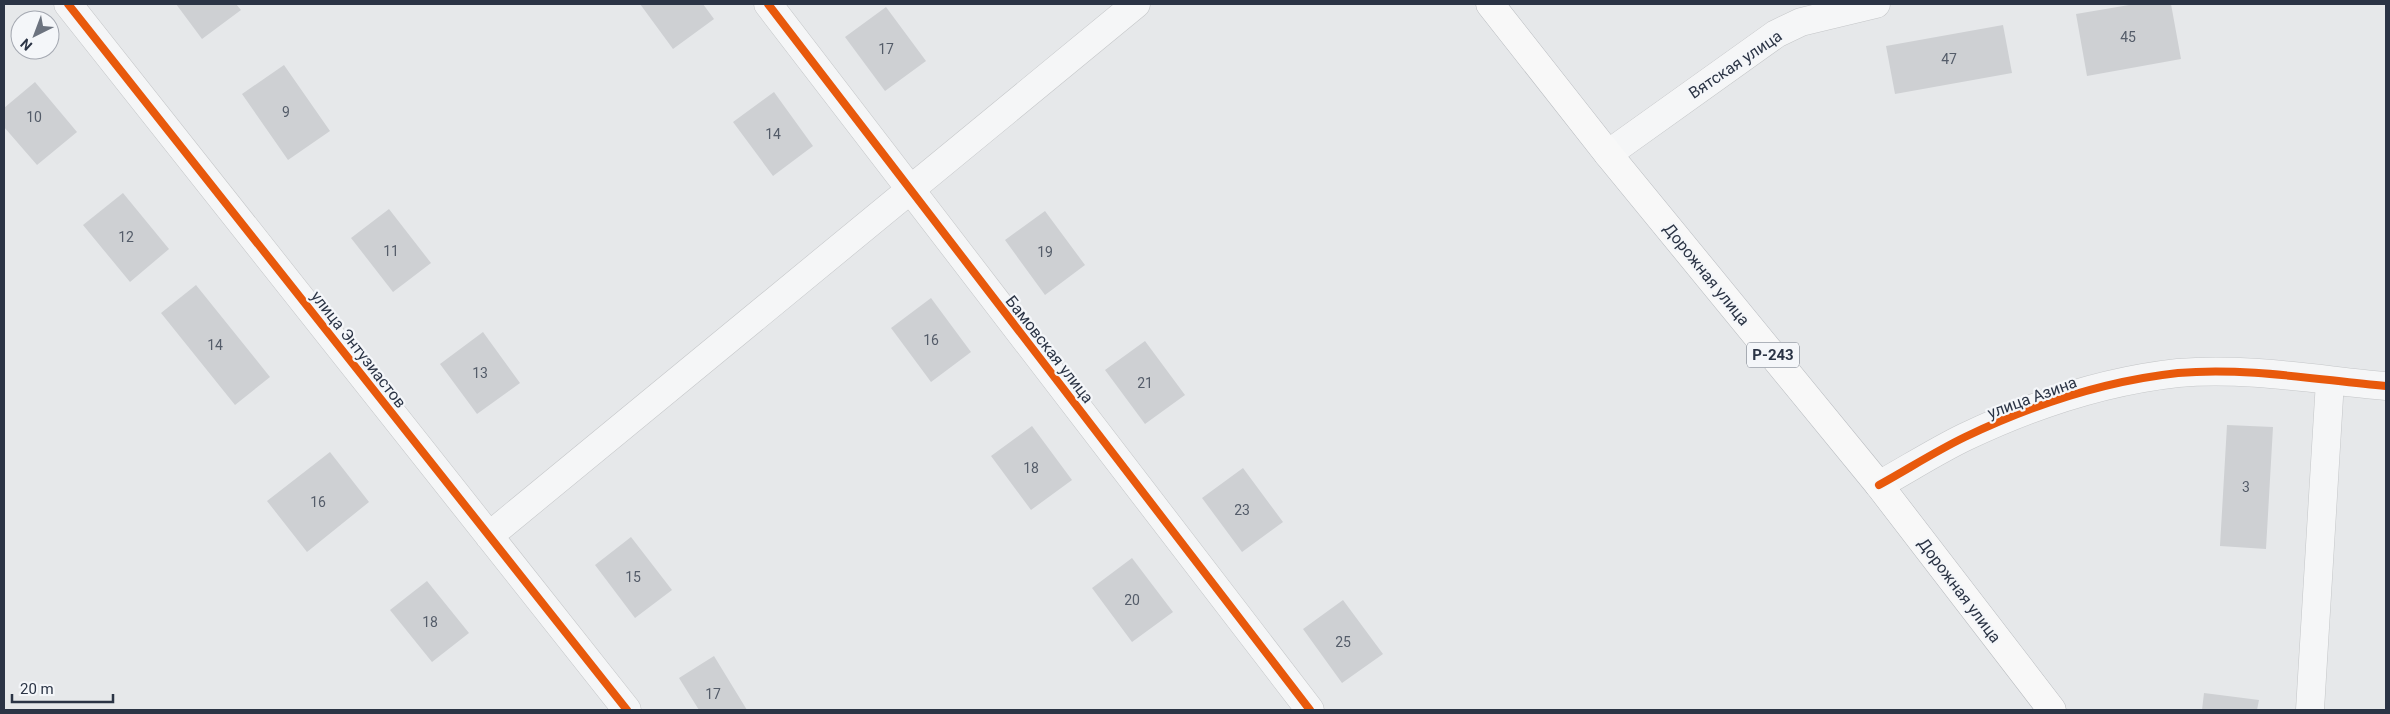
<svg xmlns="http://www.w3.org/2000/svg" width="2390" height="714" font-family="Roboto,sans-serif">
	<style>
		.building { fill: #ced0d3 }
		.lines { fill: none; stroke-linecap: round; stroke-linejoin: round }
		.minor-casing { stroke: #c4c6c8; stroke-width: 29 }
		.trunk-casing { stroke: #b8bbbf; stroke-width: 29 }
		.minor { stroke: #f5f6f7; stroke-width: 28 }
		.trunk { stroke: #f8f8f8; stroke-width: 28 }
		.cycleway-casing { stroke: #f4f6f9; stroke-width: 11 }
		.cycleway { stroke: #e8590c; stroke-width: 8 }
		.labels { text-anchor: middle; stroke-width: 4.5; stroke-linejoin: round; paint-order: stroke }
		.number-label { font-size: 14px; fill: #545c69 }
		.shield { fill: #f4f6f9; stroke: #676e7b; stroke-width: 1 }
		.shield-label { font-size: 15px; font-weight: bold; fill: #2b3445 }
		.street-label { font-size: 16px; fill: #2b3445; stroke: #f4f6f9 }
	</style>
	<rect width="100%" height="100%" fill="#e6e8ea"/>
	<!-- building -->
	<path class="building" d="M 176,4 L 236,4 L 241,10 L 202,39 Z
		M 640,4 L 703,4 L 714,19 L 673,49 Z
		M 2135,4 L 2171,4 L 2181,59 L 2087,76 L 2076,14 Z
		M 886,7 L 926,61 L 885,91 L 845,37 Z
		M 2003,25 L 2012,73 L 1895,94 L 1886,46 Z
		M 284,65 L 330,131 L 288,160 L 242,94 Z
		M 35,82 L 77,132 L 37,165 L 4,127 L 4,108 Z
		M 774,92 L 813,146 L 773,176 L 733,122 Z
		M 123,193 L 169,249 L 130,282 L 83,225 Z
		M 389,209 L 431,263 L 393,292 L 351,238 Z
		M 1045,211 L 1085,265 L 1045,295 L 1005,240 Z
		M 196,285 L 270,377 L 235,405 L 161,313 Z
		M 931,298 L 971,352 L 931,382 L 891,328 Z
		M 483,332 L 520,383 L 477,414 L 440,364 Z
		M 1145,341 L 1185,395 L 1145,424 L 1105,370 Z
		M 2227,425 L 2273,427 L 2266,549 L 2220,546 Z
		M 1032,426 L 1072,480 L 1031,510 L 991,456 Z
		M 330,452 L 369,502 L 307,552 L 267,501 Z
		M 1243,468 L 1283,522 L 1242,552 L 1202,498 Z
		M 631,537 L 672,590 L 635,618 L 595,565 Z
		M 1132,558 L 1173,612 L 1132,642 L 1092,588 Z
		M 427,581 L 469,633 L 432,662 L 390,610 Z
		M 1343,600 L 1383,654 L 1342,683 L 1303,629 Z
		M 714,656 L 747,710 L 699,710 L 679,678 Z
		M 2204,693 L 2259,700 L 2257,710 L 2202,710 Z"/>
	<g class="lines">
		<!-- minor casing -->
		<g class="minor-casing">
			<path id="minor" d="M 68,4 L 627,710
				M 768,4 L 1310,710
				M 1608,154 L 1776,34 L 1801,22 L 1876,4
				M 1879,485 C 1908,469 1936,451 1965,437 C 2032,405 2105,381 2178,373 C 2247,367 2318,380 2386,386
				M 489,536 L 1136,4
				M 2310,710 L 2330,381"/>
		</g>
		<!-- trunk casing -->
		<g class="trunk-casing">
			<path id="trunk" d="M 1490,4 L 1608,154 L 1879,485 L 2052,710"/>
		</g>
		<!-- minor -->
		<use href="#minor" class="minor"/>
		<!-- trunk -->
		<use href="#trunk" class="trunk"/>
		<!-- cycleway casing -->
		<g class="cycleway-casing">
			<path id="cycleway" d="M 68,4 L 627,710
				M 768,4 L 1310,710
				M 1879,485 C 1908,469 1936,451 1965,437 C 2032,405 2105,381 2178,373 C 2247,367 2318,380 2386,386"/>
		</g>
		<!-- cycleway -->
		<use href="#cycleway" class="cycleway"/>
	</g>
	<g class="labels">
		<!-- number labels -->
		<g class="number-label">
			<text x="2128" y="42">45</text>
			<text x="886" y="54">17</text>
			<text x="1949" y="64">47</text>
			<text x="286" y="117">9</text>
			<text x="34" y="122">10</text>
			<text x="773" y="139">14</text>
			<text x="126" y="242">12</text>
			<text x="391" y="256">11</text>
			<text x="1045" y="257">19</text>
			<text x="931" y="345">16</text>
			<text x="215" y="350">14</text>
			<text x="480" y="378">13</text>
			<text x="1145" y="388">21</text>
			<text x="1031" y="473">18</text>
			<text x="2246" y="492">3</text>
			<text x="318" y="507">16</text>
			<text x="1242" y="515">23</text>
			<text x="633" y="582">15</text>
			<text x="1132" y="605">20</text>
			<text x="430" y="627">18</text>
			<text x="1343" y="647">25</text>
			<text x="713" y="699">17</text>
		</g>
		<!-- shield labels -->
		<rect class="shield" x="1747" y="342.5" width="52" height="25" rx="4"/>
		<g class="shield-label">
			<text x="1773" y="360">Р-243</text>
		</g>
		<!-- street labels -->
		<g class="street-label">
			<text transform="translate(1735 64) rotate(-34)" y="6">Вятская улица</text>
			<text transform="translate(1707 274) rotate(51)" y="6">Дорожная улица</text>
			<text transform="translate(359 349) rotate(52)" y="6">улица Энтузиастов</text>
			<text transform="translate(1050 349) rotate(52)" y="6">Бамовская улица</text>
			<text transform="translate(2032 397) rotate(-20)" y="6">улица Азина</text>
			<text transform="translate(1960 590) rotate(53)" y="6">Дорожная улица</text>
		</g>
	</g>
	<!-- border -->
	<rect width="2390" height="714" fill="none" stroke="#2b3445" stroke-width="10"/>
	<!-- north arrow -->
	<g transform="translate(35 35) rotate(222)"><circle r="24" fill="#f4f6f9" stroke="#a4a8b1"/>
	<path d="M0-4L9 19L0 12L-9 19Z" fill="#6c737f"/>
	<text y="-8" font-size="14" font-weight="bold" text-anchor="middle" fill="#2b3445">N</text>
	</g>
	<!-- scale -->
	<path d="M12 694v8h101v-8" fill="none" stroke="#2b3445" stroke-width="2.5"/>
	<text x="20" y="694" font-size="15" fill="#2b3445" stroke="#f4f6f9" stroke-width="4" paint-order="stroke">20 m</text>
</svg>
